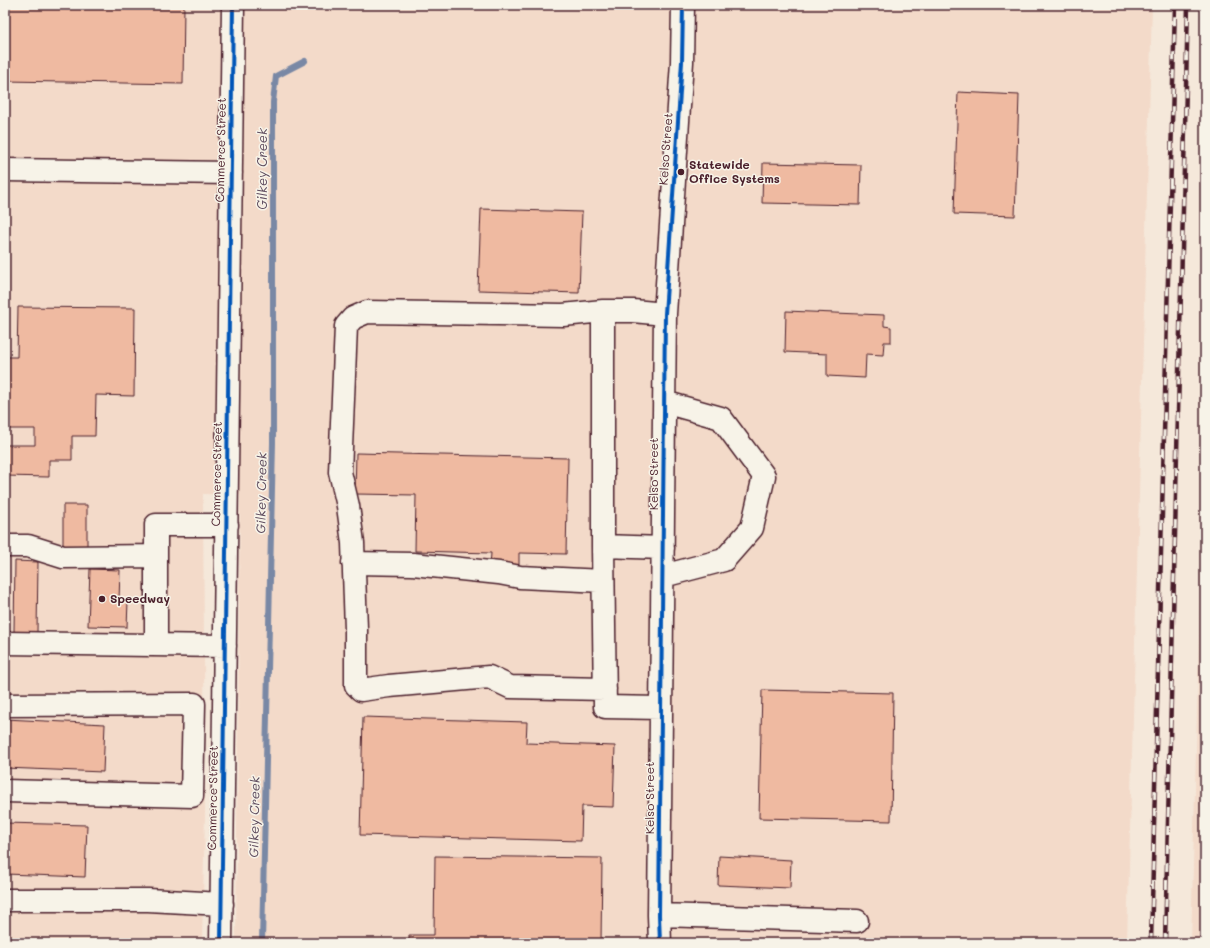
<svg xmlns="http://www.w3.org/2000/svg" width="1210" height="948" font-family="Mali,sans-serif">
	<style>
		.built { fill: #f3dac9 }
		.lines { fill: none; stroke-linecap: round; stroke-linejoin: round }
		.stream { stroke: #7988a5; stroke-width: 6 }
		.building { fill: #efbaa1; stroke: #4a1f2b }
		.minor-casing { stroke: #4a1f2b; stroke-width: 25 }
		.minor { stroke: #f7f3e8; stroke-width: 22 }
		.rail-casing { stroke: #4a1f2b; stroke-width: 4.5 }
		.rail { stroke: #f7f3e8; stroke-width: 3; stroke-dasharray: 9; stroke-linecap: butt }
		.cycleway-casing { stroke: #f7f3e8; stroke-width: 6 }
		.cycleway { stroke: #0057b8; stroke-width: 4 }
		.poi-dot { fill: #4a1f2b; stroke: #f7f3e8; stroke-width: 1.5 }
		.labels { text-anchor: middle; stroke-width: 3; stroke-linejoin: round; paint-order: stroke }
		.street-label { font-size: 12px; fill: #4a1f2b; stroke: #f7f3e8 }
		.poi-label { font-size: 12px; font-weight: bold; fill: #4a1f2b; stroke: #f7f3e8; text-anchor: start }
		.water-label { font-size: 13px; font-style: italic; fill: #5e4b5e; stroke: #f7f3e8 }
	</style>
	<rect width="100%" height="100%" fill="#f5e8da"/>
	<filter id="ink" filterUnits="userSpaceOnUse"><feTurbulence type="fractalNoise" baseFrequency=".025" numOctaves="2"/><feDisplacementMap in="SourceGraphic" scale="8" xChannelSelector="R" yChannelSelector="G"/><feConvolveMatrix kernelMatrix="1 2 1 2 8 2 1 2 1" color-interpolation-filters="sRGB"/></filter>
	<g filter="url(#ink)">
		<!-- built -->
		<path class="built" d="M 5,5 L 1152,5 L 1127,943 L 236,943 L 240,495 L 203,494 L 205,815 L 202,943 L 5,943 Z
			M 1205,407 L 1205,943 L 1191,943 Z"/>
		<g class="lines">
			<!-- stream -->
			<path class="stream" d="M 262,943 L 273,443 L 273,102 L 276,76 L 305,61"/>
		</g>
		<!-- building -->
		<path class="building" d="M 5,5 L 184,5 L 183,84 L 5,81 Z
			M 958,92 L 1019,95 L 1015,216 L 954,214 Z
			M 763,163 L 861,165 L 860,205 L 762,203 Z
			M 481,209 L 582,212 L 579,293 L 478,290 Z
			M 18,307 L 135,308 L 134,396 L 96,395 L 95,436 L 72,436 L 72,460 L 49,460 L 49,477 L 5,476 L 5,445 L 35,445 L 35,429 L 5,429 L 5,357 L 17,357 Z
			M 786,311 L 884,315 L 884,326 L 891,327 L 891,342 L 884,342 L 883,355 L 866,354 L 865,378 L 827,376 L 827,354 L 785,352 Z
			M 356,453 L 568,458 L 566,554 L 519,553 L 519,567 L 490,567 L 491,553 L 415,551 L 416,495 L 355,494 Z
			M 63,505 L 87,505 L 87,552 L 63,551 Z
			M 15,561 L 38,562 L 37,632 L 14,632 Z
			M 90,569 L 120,570 L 119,601 L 128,601 L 127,627 L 88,626 Z
			M 762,690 L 893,693 L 891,821 L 759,818 Z
			M 363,717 L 527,722 L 526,743 L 615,746 L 613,807 L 582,806 L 581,841 L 360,835 Z
			M 5,719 L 105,724 L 103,772 L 5,768 Z
			M 5,823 L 87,825 L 85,877 L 5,874 Z
			M 435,856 L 602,858 L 601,943 L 409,943 L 409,935 L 434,935 Z
			M 719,856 L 791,860 L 790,888 L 718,885 Z"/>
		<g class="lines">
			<!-- minor casing -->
			<g class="minor-casing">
				<path id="minor" d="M 5,170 L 231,173
					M 603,311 L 563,315 L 367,312 L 353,318 L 346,326 L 340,472 L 348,506 L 353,543 L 356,629 L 356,685 L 361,690 L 389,686 L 489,677 L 510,687 L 605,689
					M 5,546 L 28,546 L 63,557 L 156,556 L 156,645
					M 603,546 L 605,707 L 660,708
					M 663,548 L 603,546 L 603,311 L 633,311 L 665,314
					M 156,556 L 156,525 L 227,525
					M 353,563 L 413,564 L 499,573 L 520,577 L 603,581
					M 663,576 L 724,560 L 752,528 L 764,476 L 721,418 L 664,402
					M 5,643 L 225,646
					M 5,705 L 194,704 L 192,796 L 5,791
					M 5,900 L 148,900 L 222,904
					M 659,915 L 857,921
					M 221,943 L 233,5
					M 660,943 L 659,915 L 665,314 L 682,62 L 683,5"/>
			</g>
			<!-- minor -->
			<use href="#minor" class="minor"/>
			<!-- rail casing -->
			<g class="rail-casing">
				<path id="rail" d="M 1151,943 L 1175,5
					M 1165,943 L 1188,5"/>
			</g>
			<!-- rail -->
			<use href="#rail" class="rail"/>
			<!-- cycleway casing -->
			<g class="cycleway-casing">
				<path id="cycleway" d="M 221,943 L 233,5
					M 660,943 L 659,915 L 665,314 L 682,62 L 683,5"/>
			</g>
			<!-- cycleway -->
			<use href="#cycleway" class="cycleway"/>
		</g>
	</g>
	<!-- markers -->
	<g class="poi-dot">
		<circle cx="681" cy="172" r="4"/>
		<circle cx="102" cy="599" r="4"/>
	</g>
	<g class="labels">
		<!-- street labels -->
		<g class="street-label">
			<text transform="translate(666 149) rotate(-86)" y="4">Kelso Street</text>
			<text transform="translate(221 150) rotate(-89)" y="4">Commerce Street</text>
			<text transform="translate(217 474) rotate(-89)" y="4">Commerce Street</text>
			<text transform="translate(654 474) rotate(-90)" y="4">Kelso Street</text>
			<text transform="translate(213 798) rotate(-89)" y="4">Commerce Street</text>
			<text transform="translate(650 798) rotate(-90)" y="4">Kelso Street</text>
		</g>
		<!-- poi labels -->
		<g class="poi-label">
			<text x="689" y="169">Statewide<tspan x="689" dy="14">Office Systems</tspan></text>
			<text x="110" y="603">Speedway</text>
		</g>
		<!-- water labels -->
		<g class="water-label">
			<text transform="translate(262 169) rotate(-90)" y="5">Gilkey Creek</text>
			<text transform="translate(261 493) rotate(-89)" y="5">Gilkey Creek</text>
			<text transform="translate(254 817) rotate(-89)" y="5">Gilkey Creek</text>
		</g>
	</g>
	<!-- margin -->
	<rect width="1210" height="948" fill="none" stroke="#f7f3e8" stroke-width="20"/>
	<rect x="10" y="10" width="1190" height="928" fill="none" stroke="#4a1f2b" stroke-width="1.5" filter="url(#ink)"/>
</svg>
